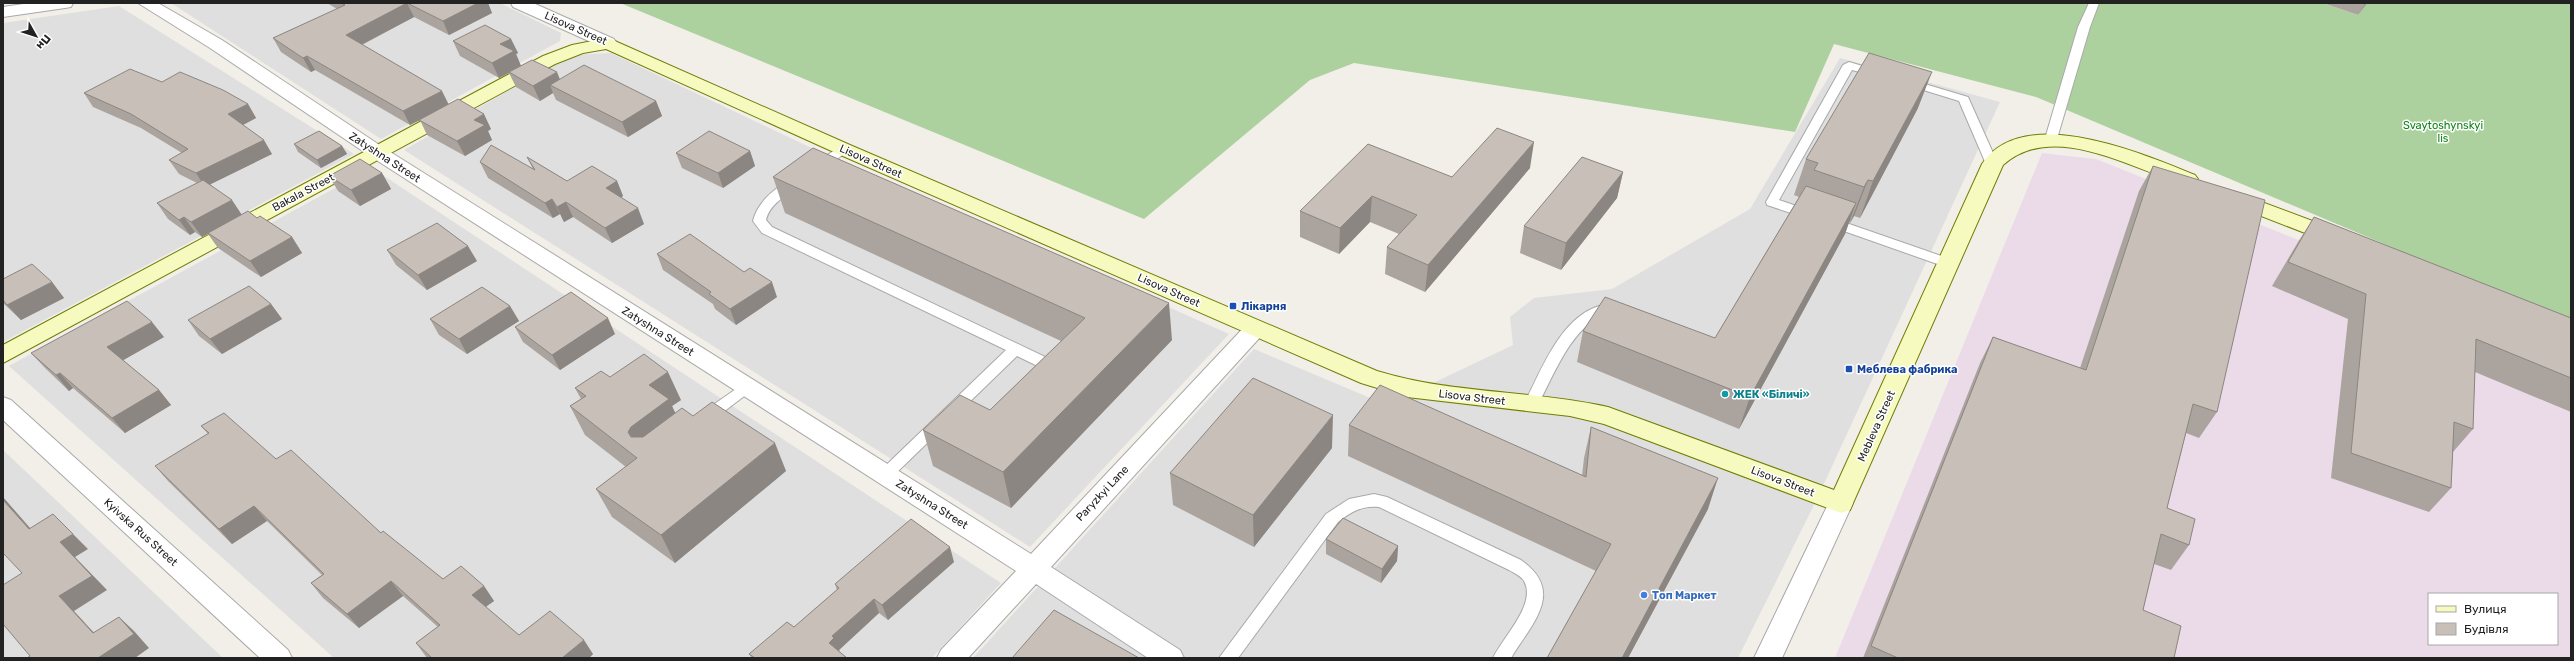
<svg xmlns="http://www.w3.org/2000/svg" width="2574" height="661" font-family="Rubik,sans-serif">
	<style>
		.residential { fill: #e0dfdf }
		.industrial { fill: #ebdbe8; fill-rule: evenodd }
		.forest { fill: #add19e }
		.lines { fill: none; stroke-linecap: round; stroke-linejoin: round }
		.lane-casing { stroke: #a9a9a9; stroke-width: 2 }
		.street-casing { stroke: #a9a9a9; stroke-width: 2 }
		.secondary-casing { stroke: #707d05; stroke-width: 2 }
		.lane { fill: #fff; fill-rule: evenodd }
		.street { fill: #fff; fill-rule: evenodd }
		.secondary { fill: #f7fabf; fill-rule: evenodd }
		.wall { fill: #aba49e }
		.shaded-wall { fill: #8b8681 }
		.building { fill: #c7bfb8; stroke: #8b8681 }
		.transit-dot { fill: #1a4fb4; stroke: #fff; stroke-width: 1.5 }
		.culture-dot { fill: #0f9aa8; stroke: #fff; stroke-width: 1.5 }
		.shop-dot { fill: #3f7fe0; stroke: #fff; stroke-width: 1.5 }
		.labels { text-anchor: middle; stroke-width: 3; stroke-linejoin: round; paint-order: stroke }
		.street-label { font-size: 11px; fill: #222; stroke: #fff }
		.park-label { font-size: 11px; fill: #0c8416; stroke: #fff }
		.transit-label { font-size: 11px; font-weight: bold; fill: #164399; stroke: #fff; text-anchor: start }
		.culture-label { font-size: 11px; font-weight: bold; fill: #0d838f; stroke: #fff; text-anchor: start }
		.shop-label { font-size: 11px; font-weight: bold; fill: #366cbe; stroke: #fff; text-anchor: start }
	</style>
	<rect width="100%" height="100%" fill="#f2efe9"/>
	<!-- residential -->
	<path class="residential" d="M 171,3 L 500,3 L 561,33 L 560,41 L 381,139 Z
		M 119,6 L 354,154 L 3,342 L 3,23 Z
		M 611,53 L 820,152 L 1229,334 L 1030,547 L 404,150 L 571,55 Z
		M 1840,58 L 2000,102 L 1816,501 L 1738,658 L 973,658 L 1254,349 L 1387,405 L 1513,345 L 1510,317 L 1534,298 L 1612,289 L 1750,209 Z
		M 372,168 L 1001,583 L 932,658 L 334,658 L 9,366 Z
		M 3,450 L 223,658 L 3,658 Z"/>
	<!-- industrial -->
	<path class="industrial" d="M 2042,153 L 2096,159 L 2571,349 L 2571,658 L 1835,658 ZM 2429,594 L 2557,594 L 2557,644 L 2429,644 Z"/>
	<!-- forest -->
	<path class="forest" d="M 620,3 L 2323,3 L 2358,15 L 2367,3 L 2571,3 L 2571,323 L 2036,97 L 1834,44 L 1795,132 L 1354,63 L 1310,80 L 1144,219 Z"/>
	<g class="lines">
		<!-- lane casing -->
		<g class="lane-casing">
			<path id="lane" d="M 2089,3 L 2099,3 L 2090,27 L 2056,142 L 2054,145 L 2046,145 L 2044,142 L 2078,27 Z
				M 1849,62 L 1883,72 L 1885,74 L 1879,77 L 1852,70 L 1779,200 L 1814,212 L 1815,215 L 1809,219 L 1767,205 L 1766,202 L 1843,65 Z
				M 1908,79 L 1968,97 L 1998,164 L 1996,167 L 1988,167 L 1986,164 L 1959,101 L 1904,84 L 1904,80 Z
				M 843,145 L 847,146 L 849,149 L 847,152 L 821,170 L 813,170 L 811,167 L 813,164 Z
				M 794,180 L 798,181 L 800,184 L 798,187 C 785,196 770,204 766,220 L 772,227 L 1062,365 L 1064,369 L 1062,373 L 1052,373 L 1017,356 L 890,479 L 885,481 L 880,479 L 877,475 L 880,471 L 1006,350 L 762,233 L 753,221 C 757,203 776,185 794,180 Z
				M 1829,217 L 1953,260 L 1955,263 L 1953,266 L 1943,266 L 1824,224 L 1823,221 L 1824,218 Z
				M 1599,306 L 1613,306 L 1620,311 L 1618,314 C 1612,316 1605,315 1600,317 C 1569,331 1552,380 1536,408 L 1526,408 L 1524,404 C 1541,371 1560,318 1599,306 Z
				M 746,382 L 751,383 L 753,387 L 751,391 L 710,422 L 700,422 L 698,418 L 700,414 Z
				M 1374,494 L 1387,497 L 1521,560 C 1566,592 1532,623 1511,658 L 1493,658 C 1503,637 1537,604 1524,581 C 1521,576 1514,573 1509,570 L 1379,507 C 1362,505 1351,512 1338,522 L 1238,658 L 1219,658 L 1326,514 L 1349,499 Z"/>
		</g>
		<!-- street casing -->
		<g class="street-casing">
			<path id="street" d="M 30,3 L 73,3 L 71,7 L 65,8 L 3,17 L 3,7 Z
				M 138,3 L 158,3 L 222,40 L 384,148 L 1031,554 L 1247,324 L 1255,321 L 1263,324 L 1266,329 L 1263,334 L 1051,567 L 1180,650 L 1184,658 L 1148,658 L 1036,584 L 968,658 L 937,658 L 941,650 L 1016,571 L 370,156 L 210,48 Z
				M 511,3 L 533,3 L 614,39 L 617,43 L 614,47 L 602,47 L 513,7 Z
				M 3,397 L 11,400 L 288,650 L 292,658 L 260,658 L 3,420 Z
				M 1841,493 L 1850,496 L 1853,503 L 1782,658 L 1754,658 L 1832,496 Z"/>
		</g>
		<!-- secondary casing -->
		<g class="secondary-casing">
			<path id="secondary" d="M 608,38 L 850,145 L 1377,371 C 1451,394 1532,390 1608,407 L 1834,490 L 1982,164 C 2023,102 2143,154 2195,175 L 2198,179 L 2195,183 L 2188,185 C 2133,171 2055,119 2003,165 L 1853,503 L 1850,510 L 1841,513 L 1604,424 L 1570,416 L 1407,397 L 1361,383 L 836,153 L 606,49 L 583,53 L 555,64 L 3,363 L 3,345 L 543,56 L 572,45 Z
				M 2235,192 L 2342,232 L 2345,237 L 2342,242 L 2335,244 L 2328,242 L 2228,203 L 2225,198 L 2228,193 Z"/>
		</g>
		<!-- lane -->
		<use href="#lane" class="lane"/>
		<!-- street -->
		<use href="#street" class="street"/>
		<!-- secondary -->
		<use href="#secondary" class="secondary"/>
	</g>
	<!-- wall -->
	<path class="wall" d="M 327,3 L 488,3 L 492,13 L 449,35 L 414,17 L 362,45 L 449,104 L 491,129 L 488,131 L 492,140 L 465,156 L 427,135 L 420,120 L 410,125 L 315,70 L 311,72 L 281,52 L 273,38 L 337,9 Z
		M 2323,3 L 2367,3 L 2358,15 Z
		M 511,39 L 518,53 L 516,54 L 521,66 L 560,79 L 656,101 L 662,116 L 628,137 L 556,100 L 553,93 L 540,101 L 516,87 L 509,73 L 499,78 L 460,56 L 453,41 Z
		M 162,82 L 248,104 L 256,118 L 243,125 L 272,154 L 210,184 L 242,215 L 257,218 L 292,237 L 302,253 L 261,277 L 218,248 L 208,234 L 202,237 L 195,232 L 190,235 L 168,219 L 157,203 L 197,183 L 179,174 L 169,160 L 182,153 L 141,128 L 93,107 L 84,93 Z
		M 1918,108 L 1860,218 L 1854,216 L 1850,223 L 1849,222 L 1845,234 L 1739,429 L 1577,362 L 1583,331 L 1715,338 L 1799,197 L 1794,195 L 1806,159 Z
		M 294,144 L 342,146 L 347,154 L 321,168 L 298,152 Z
		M 750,151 L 755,166 L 723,188 L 682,168 L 676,153 Z
		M 527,157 L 567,181 L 617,181 L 623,196 L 621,198 L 644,224 L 612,243 L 573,217 L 564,222 L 560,214 L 553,218 L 488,178 L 480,162 L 533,169 Z
		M 2153,166 L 2217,412 L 2199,438 L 2186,433 L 2167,508 L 2189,545 L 2171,570 L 2154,564 L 2143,610 L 2174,658 L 1863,658 L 1980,363 L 1993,337 L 2080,368 L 2139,191 Z
		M 1530,168 L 1425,292 L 1385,274 L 1387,247 L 1399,234 L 1370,222 L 1339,254 L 1300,237 L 1300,211 L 1452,177 Z
		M 1623,172 L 1617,198 L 1561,270 L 1520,253 L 1524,226 Z
		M 382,173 L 391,189 L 360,206 L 338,191 L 329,176 Z
		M 773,177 L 1172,340 L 1011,508 L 933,466 L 923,430 L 990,410 L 1061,341 L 785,213 Z
		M 2314,217 L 2571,318 L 2571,412 L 2475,372 L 2473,429 L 2453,452 L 2451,488 L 2429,512 L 2331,478 L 2348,319 L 2272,286 L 2298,242 Z
		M 387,250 L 477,261 L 427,290 L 396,265 Z
		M 657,254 L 777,297 L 736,325 L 715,309 L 713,304 L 663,270 Z
		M 3,279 L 52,282 L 64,298 L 21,320 L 3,303 Z
		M 271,304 L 282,319 L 222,354 L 199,336 L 188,320 Z
		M 510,306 L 519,321 L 467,354 L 439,335 L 430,319 Z
		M 515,327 L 615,334 L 560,370 L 523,342 Z
		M 164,337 L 123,360 L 159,390 L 171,405 L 125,433 L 73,388 L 69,391 L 45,368 L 31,353 Z
		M 610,377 L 681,400 L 672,406 L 675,413 L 693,416 L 786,471 L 675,563 L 612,517 L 596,489 L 626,467 L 585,435 L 570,406 L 581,399 L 575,388 Z
		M 1349,425 L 1582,476 L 1584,458 L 1591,427 L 1708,509 L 1628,658 L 1547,658 L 1596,571 L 1348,456 Z
		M 201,426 L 276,459 L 381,533 L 443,579 L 484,586 L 494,601 L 486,607 L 519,635 L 593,654 L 589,658 L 427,658 L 416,643 L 438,627 L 403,596 L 359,628 L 323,598 L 311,583 L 322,575 L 267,521 L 232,544 L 168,481 L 155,466 L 208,434 Z
		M 1332,448 L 1254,547 L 1173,505 L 1170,473 Z
		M 1326,539 L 1398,546 L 1397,561 L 1381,583 L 1326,554 Z
		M 954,562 L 888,620 L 879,613 L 839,650 L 840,652 L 847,658 L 752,658 L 749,654 L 794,627 L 837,590 L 835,584 Z"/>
	<!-- shaded-wall -->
	<path class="shaded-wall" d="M 407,3 L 414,17 L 353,49 L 346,35 Z
		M 476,3 L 488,3 L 492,13 L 449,35 L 443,21 Z
		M 2366,3 L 2367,3 L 2358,15 Z
		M 511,39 L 518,53 L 516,54 L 521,66 L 499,78 L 492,63 L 500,44 Z
		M 307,56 L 315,70 L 311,72 L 303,58 Z
		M 557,72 L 563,87 L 550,85 L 553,93 L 540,101 L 533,86 Z
		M 1932,72 L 1918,108 L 1860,218 L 1873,181 Z
		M 442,91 L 449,105 L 410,125 L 403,111 Z
		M 656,101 L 662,116 L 628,137 L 622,122 Z
		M 248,104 L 256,118 L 237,128 L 228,114 Z
		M 484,114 L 491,129 L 488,131 L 492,140 L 465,156 L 457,141 L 474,120 Z
		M 264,140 L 272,154 L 205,187 L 196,173 Z
		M 1534,142 L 1530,168 L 1425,292 L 1428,265 Z
		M 342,146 L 347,154 L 321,168 L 317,160 Z
		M 750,151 L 755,166 L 723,188 L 718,173 Z
		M 1623,172 L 1617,198 L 1561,270 L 1566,243 Z
		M 382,173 L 391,189 L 360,206 L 351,190 Z
		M 1868,180 L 1854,216 L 1850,223 L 1864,187 Z
		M 617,181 L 623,196 L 612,203 L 606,188 Z
		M 1372,196 L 1370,222 L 1339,254 L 1340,228 Z
		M 552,199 L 560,214 L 553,218 L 545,203 Z
		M 232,200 L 242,215 L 202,237 L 191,222 Z
		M 566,202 L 573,217 L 564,222 L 557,207 Z
		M 1856,203 L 1845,234 L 1739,429 L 1750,397 Z
		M 638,208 L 644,224 L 612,243 L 605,228 Z
		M 184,217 L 195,232 L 190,235 L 179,220 Z
		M 292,237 L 302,253 L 261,277 L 250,261 Z
		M 468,246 L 477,261 L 427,290 L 418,275 Z
		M 52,282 L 64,298 L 21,320 L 7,305 Z
		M 772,282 L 777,297 L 736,325 L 730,309 Z
		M 1169,303 L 1172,340 L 1011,508 L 1003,472 Z
		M 271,304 L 282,319 L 222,354 L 210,339 Z
		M 510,306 L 519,321 L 467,354 L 459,339 Z
		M 608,318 L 615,334 L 560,370 L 552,355 Z
		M 152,322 L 164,337 L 120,362 L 107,347 Z
		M 668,372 L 681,400 L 672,406 L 682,427 L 645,455 L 628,432 L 649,385 Z
		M 60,373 L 73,388 L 69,391 L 56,375 Z
		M 159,390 L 171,405 L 125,433 L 112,418 Z
		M 1333,415 L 1332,448 L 1254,547 L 1253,515 Z
		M 775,443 L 786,471 L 675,563 L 661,535 Z
		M 1718,478 L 1708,509 L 1628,658 L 1622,658 Z
		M 3,497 L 44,544 L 29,529 L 3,500 Z
		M 254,506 L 267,521 L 232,544 L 219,529 Z
		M 73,534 L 88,549 L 75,557 L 107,590 L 74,611 L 108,648 L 93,633 L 59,596 L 60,542 Z
		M 1398,546 L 1397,561 L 1381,583 L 1382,569 Z
		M 950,547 L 954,562 L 888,620 L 882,605 Z
		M 391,581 L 403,596 L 359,628 L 347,614 Z
		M 484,586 L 494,601 L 482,609 L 472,595 Z
		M 874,599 L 879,613 L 839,650 L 840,653 L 829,643 L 832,636 Z
		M 119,617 L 134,631 L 149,648 L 135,658 L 98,658 Z
		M 584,640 L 593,654 L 589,658 L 562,658 Z"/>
	<!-- building -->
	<path class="building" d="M 341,3 L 478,3 L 443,21 L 407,3 L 346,35 L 442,91 L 403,111 L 307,56 L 303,58 L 273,38 L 345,5 Z
		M 485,25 L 511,39 L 500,44 L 514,51 L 492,63 L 453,41 Z
		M 1869,53 L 1932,72 L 1873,181 L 1868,180 L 1864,187 L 1814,170 L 1818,163 L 1806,159 Z
		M 532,60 L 557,72 L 533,86 L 509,72 Z
		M 584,65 L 656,101 L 622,122 L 550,85 Z
		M 130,69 L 162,82 L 180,72 L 223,90 L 248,104 L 228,114 L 264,140 L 196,173 L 169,160 L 188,149 L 131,114 L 84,93 Z
		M 458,99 L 484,114 L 474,120 L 485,125 L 457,141 L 419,120 Z
		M 1497,128 L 1534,142 L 1428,265 L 1387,247 L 1417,215 L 1372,196 L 1340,228 L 1300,211 L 1368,144 L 1452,177 Z
		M 319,131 L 342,146 L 317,160 L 294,144 Z
		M 709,131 L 750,151 L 718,173 L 676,153 Z
		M 491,145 L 535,170 L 527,157 L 567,181 L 592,166 L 617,181 L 606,188 L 638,208 L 605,228 L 566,202 L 557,207 L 552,199 L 545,203 L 480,162 Z
		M 813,148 L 1169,303 L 1003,472 L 923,430 L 960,395 L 990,410 L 1085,318 L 773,177 Z
		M 1582,157 L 1623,172 L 1566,243 L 1524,226 Z
		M 360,159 L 382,173 L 351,190 L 329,176 Z
		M 2153,166 L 2265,200 L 2217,412 L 2193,404 L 2167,508 L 2195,519 L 2189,545 L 2161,534 L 2143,610 L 2181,626 L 2174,658 L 1898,658 L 1871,646 L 1993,337 L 2086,370 Z
		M 203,180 L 232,200 L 191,222 L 184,217 L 179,220 L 157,203 Z
		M 1806,186 L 1856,203 L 1750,397 L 1583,331 L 1605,297 L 1715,338 Z
		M 248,211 L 257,218 L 260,216 L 292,237 L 250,261 L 208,233 Z
		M 2314,217 L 2571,318 L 2571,378 L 2476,339 L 2473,429 L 2454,422 L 2451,488 L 2351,453 L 2366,294 L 2288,262 Z
		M 437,223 L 468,246 L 418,275 L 387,250 Z
		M 690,234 L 744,272 L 750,268 L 772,282 L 730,309 L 709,294 L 711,292 L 657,254 Z
		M 32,264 L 52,282 L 7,305 L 3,300 L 3,279 Z
		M 249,286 L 271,304 L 210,339 L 188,320 Z
		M 482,287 L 510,306 L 459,339 L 430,319 Z
		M 571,292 L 608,318 L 552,355 L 515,327 Z
		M 127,301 L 152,322 L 107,347 L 159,390 L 112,418 L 60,373 L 56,375 L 31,353 Z
		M 644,354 L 668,372 L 649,385 L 669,399 L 631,427 L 628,432 L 631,437 L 643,437 L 682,408 L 693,416 L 712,402 L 775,443 L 661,535 L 596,489 L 637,458 L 570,406 L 586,396 L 575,388 L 601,371 L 610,377 Z
		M 1253,378 L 1333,415 L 1253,515 L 1170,473 Z
		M 1380,385 L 1586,477 L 1591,427 L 1718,478 L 1622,658 L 1547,658 L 1611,544 L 1349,425 Z
		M 224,413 L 276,459 L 291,450 L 381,533 L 383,531 L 443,579 L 461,566 L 484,586 L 472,595 L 519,635 L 550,611 L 584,640 L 562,658 L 432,658 L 416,643 L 440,625 L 391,581 L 347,614 L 311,583 L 324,574 L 254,506 L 219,529 L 155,466 L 209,433 L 201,426 Z
		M 3,500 L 29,529 L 53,514 L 73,534 L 60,542 L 92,576 L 59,596 L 93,633 L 119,617 L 134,634 L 98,658 L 27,658 L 30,656 L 3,624 L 3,585 L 22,573 L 3,553 Z
		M 1343,518 L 1398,546 L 1382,569 L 1326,539 Z
		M 911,519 L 950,547 L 882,605 L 874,599 L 832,636 L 834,638 L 829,643 L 847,658 L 755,658 L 749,654 L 787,622 L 794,627 L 839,588 L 835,584 Z
		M 1054,610 L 1139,658 L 1012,658 Z"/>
	<!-- markers -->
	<g class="transit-dot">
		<rect x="1229" y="302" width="8" height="8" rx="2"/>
		<rect x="1845" y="365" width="8" height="8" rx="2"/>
	</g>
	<circle class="culture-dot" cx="1725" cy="394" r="4"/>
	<circle class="shop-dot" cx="1644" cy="595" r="4"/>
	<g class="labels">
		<!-- street labels -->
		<g class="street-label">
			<text transform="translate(576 28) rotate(24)" y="4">Lisova Street</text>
			<text transform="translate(385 157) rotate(33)" y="4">Zatyshna Street</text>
			<text transform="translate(871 161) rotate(24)" y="4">Lisova Street</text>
			<text transform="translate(303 192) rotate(-28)" y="4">Bakala Street</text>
			<text transform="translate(1169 290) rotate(24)" y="4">Lisova Street</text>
			<text transform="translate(658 331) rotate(32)" y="4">Zatyshna Street</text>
			<text transform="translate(1472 397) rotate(7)" y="4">Lisova Street</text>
			<text transform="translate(1876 426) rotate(-66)" y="4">Mebleva Street</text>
			<text transform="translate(1783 481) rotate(21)" y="4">Lisova Street</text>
			<text transform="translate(1102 493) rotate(-47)" y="4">Paryzkyi Lane</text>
			<text transform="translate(932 504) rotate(32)" y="4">Zatyshna Street</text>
			<text transform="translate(141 532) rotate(42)" y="4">Kyivska Rus Street</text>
		</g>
		<!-- park labels -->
		<g class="park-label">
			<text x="2443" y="129">Svaytoshynskyi<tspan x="2443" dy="13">lis</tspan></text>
		</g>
		<!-- transit labels -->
		<g class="transit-label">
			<text x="1241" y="310">Лікарня</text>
			<text x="1857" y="373">Меблева фабрика</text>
		</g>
		<!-- culture labels -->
		<g class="culture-label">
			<text x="1733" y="398">ЖЕК «Біличі»</text>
		</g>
		<!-- shop labels -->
		<g class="shop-label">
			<text x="1652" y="599">Топ Маркет</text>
		</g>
	</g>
	<!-- border -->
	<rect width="2574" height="661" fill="none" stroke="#222222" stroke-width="8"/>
	<!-- legend -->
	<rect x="2428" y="593" width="130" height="52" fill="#ffffff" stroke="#a7a7a7"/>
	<rect x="2436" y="606" width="20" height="6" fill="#f7fabf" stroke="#a7a7a7"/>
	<text x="2464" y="613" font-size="12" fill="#222222">Вулиця</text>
	<rect x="2436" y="623" width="20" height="12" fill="#c7bfb8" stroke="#a7a7a7"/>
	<text x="2464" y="633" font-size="12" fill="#222222">Будівля</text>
	<!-- north arrow -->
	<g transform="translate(36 36) rotate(129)" stroke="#ffffff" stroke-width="3" paint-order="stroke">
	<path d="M0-3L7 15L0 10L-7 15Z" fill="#222222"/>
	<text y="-6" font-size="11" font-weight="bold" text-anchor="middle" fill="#222222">Пн</text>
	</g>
</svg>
